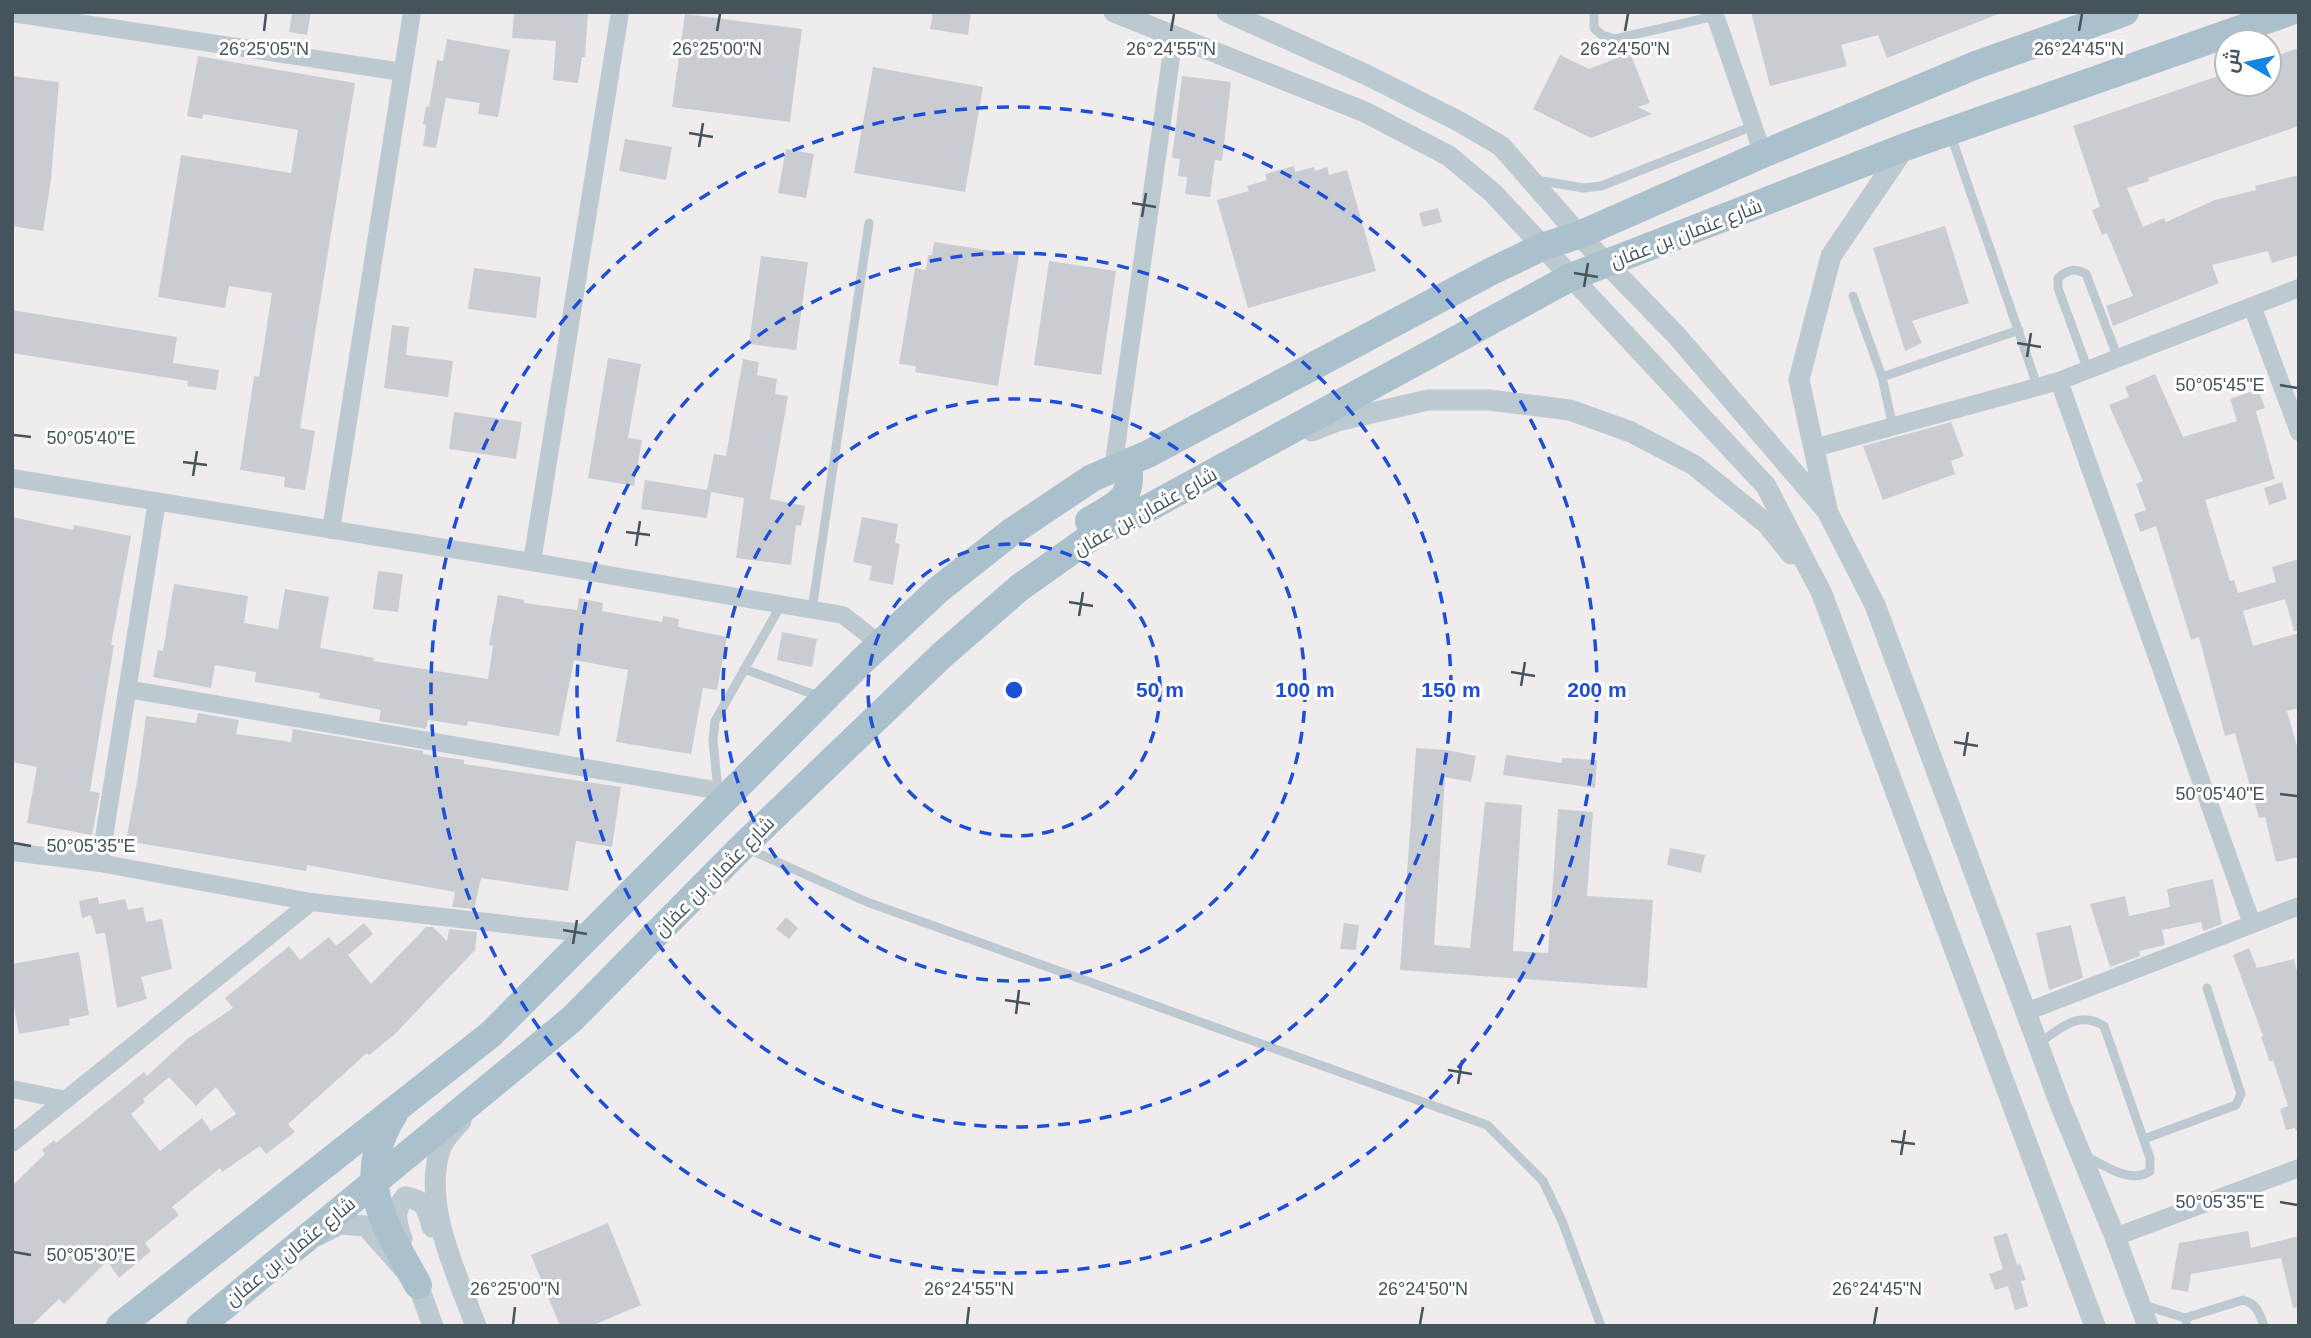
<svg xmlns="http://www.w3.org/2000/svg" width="2311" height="1338" font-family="Helvetica,Cairo,sans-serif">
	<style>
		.building { fill: #c9cdd2; fill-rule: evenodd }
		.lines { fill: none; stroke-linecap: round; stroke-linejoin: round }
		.service { stroke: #bdc9d0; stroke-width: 9 }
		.minor { stroke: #bdc9d0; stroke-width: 18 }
		.tertiary { stroke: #bdc9d0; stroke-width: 21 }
		.primary { stroke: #abc0cd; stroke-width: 28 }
		.ticks { fill: none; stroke: #45535b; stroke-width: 2.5 }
		.ring { fill: none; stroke: #1d4ed8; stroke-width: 3.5; stroke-dasharray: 12 9 }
		.labels { text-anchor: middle; stroke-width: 6; stroke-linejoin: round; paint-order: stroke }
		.street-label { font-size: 19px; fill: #45535b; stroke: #fff }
		.ticks-label { font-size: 18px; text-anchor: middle; fill: #45535b; stroke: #fff; stroke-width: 6; stroke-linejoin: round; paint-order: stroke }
		.centre { fill: #1d4ed8; stroke: #fff; stroke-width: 3.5 }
		.ring-label { font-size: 21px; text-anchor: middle; font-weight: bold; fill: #1d4ed8; stroke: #fff; stroke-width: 6; stroke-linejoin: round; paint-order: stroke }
	</style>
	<rect width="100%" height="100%" fill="#f0eced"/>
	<!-- building -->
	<path class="building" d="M 292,12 L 311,12 L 307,35 L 289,32 Z
		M 514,12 L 588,12 L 585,57 L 582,57 L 578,83 L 553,80 L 556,41 L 512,38 Z
		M 933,12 L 971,12 L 968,35 L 930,29 Z
		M 1751,12 L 2001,12 L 2001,13 L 1887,58 L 1878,35 L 1841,45 L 1847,66 L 1770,86 Z
		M 685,14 L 802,29 L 790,122 L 672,107 Z
		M 447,39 L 510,50 L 498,117 L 478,114 L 480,103 L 446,98 L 436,148 L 423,146 L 426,125 L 423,124 L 426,106 L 429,107 L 437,60 L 443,61 Z
		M 2299,48 L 2299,126 L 2148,178 L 2149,181 L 2127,188 L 2143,227 L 2164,218 L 2166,222 L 2215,200 L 2256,190 L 2255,186 L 2299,175 L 2299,255 L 2272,263 L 2268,251 L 2212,265 L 2219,283 L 2113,326 L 2106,306 L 2133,296 L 2107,233 L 2102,235 L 2092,210 L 2100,207 L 2073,126 L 2227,73 L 2227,84 L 2269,84 L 2269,58 Z
		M 1630,53 L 1650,103 L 1638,107 L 1652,114 L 1591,138 L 1533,109 L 1560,55 L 1589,69 Z
		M 198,56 L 355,83 L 300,428 L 315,431 L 305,490 L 284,487 L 285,477 L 240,470 L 254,376 L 259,377 L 272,293 L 229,286 L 225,308 L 158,297 L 181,155 L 291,173 L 298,130 L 203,114 L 202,119 L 187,116 Z
		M 873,67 L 983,87 L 965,192 L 854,173 Z
		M 12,76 L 59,82 L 51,179 L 43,231 L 12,226 Z
		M 1182,76 L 1231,82 L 1222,161 L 1215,160 L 1210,197 L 1185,194 L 1187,177 L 1178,176 L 1180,159 L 1172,158 Z
		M 625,139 L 672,147 L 666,180 L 619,171 Z
		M 786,149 L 814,154 L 806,198 L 778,193 Z
		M 1294,166 L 1295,172 L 1314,167 L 1315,171 L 1327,167 L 1329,175 L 1347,170 L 1376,271 L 1248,308 L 1217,200 L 1249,191 L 1247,186 L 1267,180 L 1265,174 Z
		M 1438,208 L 1442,222 L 1423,227 L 1419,213 Z
		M 1945,226 L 1969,303 L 1912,321 L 1922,343 L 1905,351 L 1873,248 Z
		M 934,242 L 1019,255 L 998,386 L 915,372 L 916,366 L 899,364 L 915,268 L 926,270 L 928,255 L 932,255 Z
		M 761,256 L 808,262 L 796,350 L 749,344 Z
		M 1049,261 L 1116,271 L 1101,375 L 1034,365 Z
		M 474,268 L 541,277 L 536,318 L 468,309 Z
		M 12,310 L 177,337 L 173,363 L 219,370 L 216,390 L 187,386 L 188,381 L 12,353 Z
		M 392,325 L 409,327 L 406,355 L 453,361 L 448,397 L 384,388 Z
		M 608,358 L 641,364 L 628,438 L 642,440 L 634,486 L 588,478 Z
		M 743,359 L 759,362 L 757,375 L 777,379 L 775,394 L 788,396 L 770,499 L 805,506 L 801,526 L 796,525 L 791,565 L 736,558 L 744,498 L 711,492 L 707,518 L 641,509 L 645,480 L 707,490 L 714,454 L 726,456 Z
		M 2155,374 L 2183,437 L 2237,421 L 2230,399 L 2258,389 L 2265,408 L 2256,411 L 2275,479 L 2205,500 L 2230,581 L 2234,580 L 2238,593 L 2276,582 L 2272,567 L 2299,559 L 2299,631 L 2294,631 L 2285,599 L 2243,611 L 2253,646 L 2299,633 L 2299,708 L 2287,711 L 2299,753 L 2299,857 L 2276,862 L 2265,817 L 2259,818 L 2235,733 L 2225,736 L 2199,637 L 2191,640 L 2156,526 L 2140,532 L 2134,514 L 2146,510 L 2136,484 L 2143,481 L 2109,405 L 2129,397 L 2125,387 Z
		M 454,412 L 522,422 L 516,459 L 449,449 Z
		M 1951,422 L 1964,456 L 1951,461 L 1955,474 L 1883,500 L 1863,446 Z
		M 2282,482 L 2287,499 L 2269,505 L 2264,488 Z
		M 12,517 L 73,530 L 74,525 L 131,536 L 111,645 L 114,645 L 90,791 L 100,793 L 92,835 L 27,823 L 37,767 L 12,762 Z
		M 862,517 L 898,524 L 895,543 L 900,544 L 893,585 L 869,580 L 872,566 L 853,562 Z
		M 378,571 L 403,574 L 398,612 L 373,609 Z
		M 174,584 L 248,596 L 244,623 L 278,629 L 285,589 L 329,597 L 320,648 L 374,658 L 373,661 L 488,679 L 493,646 L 489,645 L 498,595 L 524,600 L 524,603 L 577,610 L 579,598 L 603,603 L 602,611 L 662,622 L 663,616 L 679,619 L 678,627 L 727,637 L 717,690 L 703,688 L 691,754 L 616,742 L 628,670 L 574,660 L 559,736 L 468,721 L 467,726 L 428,720 L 426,729 L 379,721 L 381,710 L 319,698 L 320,693 L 255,682 L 256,672 L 215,665 L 211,688 L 153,677 L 158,650 L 163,651 Z
		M 782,632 L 817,639 L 812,667 L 777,660 Z
		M 198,713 L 239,720 L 236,734 L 291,742 L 293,729 L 423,751 L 423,754 L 464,760 L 464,764 L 621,787 L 612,847 L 576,841 L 568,891 L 481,878 L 474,909 L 452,907 L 455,892 L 307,865 L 306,871 L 126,841 L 138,776 L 146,716 L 196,723 Z
		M 1416,748 L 1447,750 L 1476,756 L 1471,782 L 1445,777 L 1434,945 L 1470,948 L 1485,802 L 1522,805 L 1513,951 L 1548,953 L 1558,809 L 1593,812 L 1587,896 L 1653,900 L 1647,988 L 1400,970 Z
		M 1506,755 L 1562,763 L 1562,758 L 1597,760 L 1595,788 L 1503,775 Z
		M 1670,848 L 1705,855 L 1701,873 L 1667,865 Z
		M 2213,879 L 2222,924 L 2203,931 L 2201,922 L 2162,930 L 2165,945 L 2139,951 L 2140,956 L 2110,967 L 2090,904 L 2125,896 L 2129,916 L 2170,907 L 2167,889 Z
		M 98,897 L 99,904 L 125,899 L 128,910 L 143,907 L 146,922 L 162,919 L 172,969 L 141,977 L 147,999 L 117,1008 L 105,933 L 96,934 L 91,915 L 82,918 L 79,901 Z
		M 786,917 L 798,928 L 789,939 L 776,929 Z
		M 364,923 L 373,934 L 348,955 L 371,984 L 426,927 L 433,927 L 447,941 L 449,929 L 477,932 L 475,950 L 394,1035 L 369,1055 L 367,1053 L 288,1124 L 295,1132 L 266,1154 L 260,1146 L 222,1172 L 220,1168 L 172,1207 L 179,1215 L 145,1243 L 151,1251 L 131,1268 L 119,1278 L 107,1261 L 64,1304 L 59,1299 L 31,1326 L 12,1326 L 12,1186 L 45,1154 L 42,1150 L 54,1140 L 56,1143 L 144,1072 L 147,1076 L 187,1039 L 233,1008 L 225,998 L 289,946 L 300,960 L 329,937 L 336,946 ZM 169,1077 L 196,1106 L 216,1087 L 236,1114 L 211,1131 L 202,1118 L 160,1151 L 131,1114 L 145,1102 L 143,1099 Z
		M 1344,923 L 1359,925 L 1356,950 L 1340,949 Z
		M 2071,925 L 2083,978 L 2049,990 L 2036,933 Z
		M 2249,948 L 2257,968 L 2294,959 L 2299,979 L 2299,1130 L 2295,1130 L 2295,1128 L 2286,1130 L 2280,1109 L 2288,1106 L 2273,1060 L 2270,1062 L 2261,1037 L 2263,1036 L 2233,955 Z
		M 79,952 L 89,1015 L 69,1019 L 70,1025 L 19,1034 L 12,995 L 12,964 Z
		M 608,1223 L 641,1305 L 591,1326 L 560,1326 L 531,1255 Z
		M 2248,1231 L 2251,1248 L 2299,1236 L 2299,1307 L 2293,1308 L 2281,1258 L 2191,1274 L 2188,1292 L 2171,1289 L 2179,1243 Z
		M 2007,1233 L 2017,1265 L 2020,1263 L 2026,1280 L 2021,1281 L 2028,1306 L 2015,1310 L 2008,1286 L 1995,1290 L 1989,1274 L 2003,1269 L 1993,1237 Z"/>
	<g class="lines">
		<!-- service -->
		<path class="service" d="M 1594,12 L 1594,28 L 1602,35 L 1615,39 L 1715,16
			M 1950,133 L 2038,388
			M 1537,180 L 1583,188 L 1601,186 L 1753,126
			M 1853,296 L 1882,377 L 1893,427
			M 2088,370 L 2058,288 L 2058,278 C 2068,269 2075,268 2086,274 L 2118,358
			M 1882,377 L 2019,330
			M 812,610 L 869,223
			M 744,669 L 821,697
			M 718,791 L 713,740 L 715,721 L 781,605
			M 746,848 L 867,902 L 1487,1125 L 1543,1181 L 1562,1221 L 1601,1326
			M 2038,1044 C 2059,1030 2078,1009 2104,1026 L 2150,1158 L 2150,1171 C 2130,1185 2105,1165 2085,1156
			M 2144,1139 L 2236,1105 L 2241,1094 L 2207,988
			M 2144,1305 L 2185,1318 L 2187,1326
			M 2185,1318 L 2243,1300 C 2257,1304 2259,1312 2264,1326"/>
		<!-- minor -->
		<path class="minor" d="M 1714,12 L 1763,154
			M 12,13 L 402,72
			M 2252,306 L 2299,432
			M 1814,448 L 2059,381
			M 1113,469 L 1174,37
			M 12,478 L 532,562 L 843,615 L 880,644
			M 331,530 L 412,12
			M 532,562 L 620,12
			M 127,689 L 732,793
			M 12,852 L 100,863 L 311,902 L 592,934
			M 100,863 L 157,501
			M 2252,924 L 2059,381 L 2299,288
			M 2026,1012 L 2299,906
			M 12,1089 L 66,1100
			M 12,1143 L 311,902
			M 2115,1237 L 2299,1168"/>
		<!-- tertiary -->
		<path class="tertiary" d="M 1114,12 L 1365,112 L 1449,156 L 1493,193 L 1766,486 L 1822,594 L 2095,1326
			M 1227,12 L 1367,75 L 1460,122 L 1501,146 L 1579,235 L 1677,336 L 1827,511 L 1875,605 L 2060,1104 L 2115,1237 L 2148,1326
			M 1312,431 L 1337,421 L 1428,400 L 1489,400 L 1570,410 L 1631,432 L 1694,465 L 1767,524 L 1791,554
			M 1827,509 L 1799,380 L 1831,256 L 1905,147
			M 461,1121 C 454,1129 445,1138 441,1147 C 421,1203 457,1274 476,1326
			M 319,1235 L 340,1224 L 366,1226 L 418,1285 L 433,1326
			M 402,1239 C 396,1222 393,1211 405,1197 C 426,1200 427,1209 432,1227"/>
		<!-- primary -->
		<path class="primary" d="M 1089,521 C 1118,503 1134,501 1128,463
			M 394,1114 C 387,1124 384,1132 380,1143 C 361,1196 394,1240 418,1285
			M 120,1326 L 491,1034 L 862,661 L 938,590 L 1010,533 L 1092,478 L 1148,454 L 1490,272 L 1544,246 L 1579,235 L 1763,154 L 1976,65 L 2125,12
			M 200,1326 L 572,1019 L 742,847 L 941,656 L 1019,588 L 1098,532 L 1139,513 L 1571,277 L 1905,147 L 2289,12"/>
	</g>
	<!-- ticks -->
	<path class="ticks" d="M 264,31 L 266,14M 717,31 L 720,14M 1171,31 L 1174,14M 1625,31 L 1628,14M 2079,31 L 2082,14M 689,133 L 713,137M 699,147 L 703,123M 1132,203 L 1156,207M 1142,217 L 1146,193M 1574,273 L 1598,277M 1584,287 L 1588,263M 2017,343 L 2041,347M 2027,357 L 2031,333M 2280,385 L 2297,388M 14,435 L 31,437M 183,462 L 207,465M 193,476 L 197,451M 626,532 L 650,535M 636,546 L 640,521M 1069,602 L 1093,606M 1079,616 L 1083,592M 1511,672 L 1535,676M 1521,686 L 1525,662M 1954,742 L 1978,746M 1964,756 L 1968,732M 2280,794 L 2297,796M 14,843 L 31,846M 563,930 L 587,934M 573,944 L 577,920M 1005,1000 L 1030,1004M 1016,1014 L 1019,990M 1448,1070 L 1472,1074M 1458,1084 L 1462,1060M 1891,1141 L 1915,1144M 1901,1155 L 1905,1130M 2280,1202 L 2297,1205M 14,1252 L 31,1255M 513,1324 L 515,1307M 967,1324 L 969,1307M 1420,1324 L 1423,1307M 1874,1324 L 1877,1307"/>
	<!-- distance rings -->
	<g class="ring">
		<circle cx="1014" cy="690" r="146"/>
		<circle cx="1014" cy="690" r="291"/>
		<circle cx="1014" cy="690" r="437"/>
		<circle cx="1014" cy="690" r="583"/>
	</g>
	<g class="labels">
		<!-- street labels -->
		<g class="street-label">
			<text transform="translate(1686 233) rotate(-21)" y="7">شارع عثمان بن عفان</text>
			<text transform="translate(1145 511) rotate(-29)" y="7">شارع عثمان بن عفان</text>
			<text transform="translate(714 876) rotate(-45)" y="7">شارع عثمان بن عفان</text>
			<text transform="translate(290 1251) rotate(-39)" y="7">شارع عثمان بن عفان</text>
		</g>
	</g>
	<g class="ticks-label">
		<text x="264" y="55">26°25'05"N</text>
		<text x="717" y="55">26°25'00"N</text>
		<text x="1171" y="55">26°24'55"N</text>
		<text x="1625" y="55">26°24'50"N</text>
		<text x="2079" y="55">26°24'45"N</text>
		<text x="2220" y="391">50°05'45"E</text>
		<text x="91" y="444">50°05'40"E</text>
		<text x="2220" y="800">50°05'40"E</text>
		<text x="91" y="852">50°05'35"E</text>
		<text x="2220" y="1208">50°05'35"E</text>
		<text x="91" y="1261">50°05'30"E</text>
		<text x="515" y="1295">26°25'00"N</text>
		<text x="969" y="1295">26°24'55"N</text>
		<text x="1423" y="1295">26°24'50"N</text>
		<text x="1877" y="1295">26°24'45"N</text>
	</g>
	<circle cx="1014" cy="690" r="10" class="centre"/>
	<g class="ring-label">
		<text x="1160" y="697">50 m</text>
		<text x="1305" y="697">100 m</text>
		<text x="1451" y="697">150 m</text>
		<text x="1597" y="697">200 m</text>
	</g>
	<!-- border -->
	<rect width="2311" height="1338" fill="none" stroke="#45535b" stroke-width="28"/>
	<!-- north arrow -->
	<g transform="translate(2248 63) rotate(279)"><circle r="33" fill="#ffffff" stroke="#b5babd" stroke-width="2"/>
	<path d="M0-5L12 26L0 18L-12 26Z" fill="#1486e2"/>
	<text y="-10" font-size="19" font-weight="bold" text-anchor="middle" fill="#45535b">ش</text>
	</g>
</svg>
